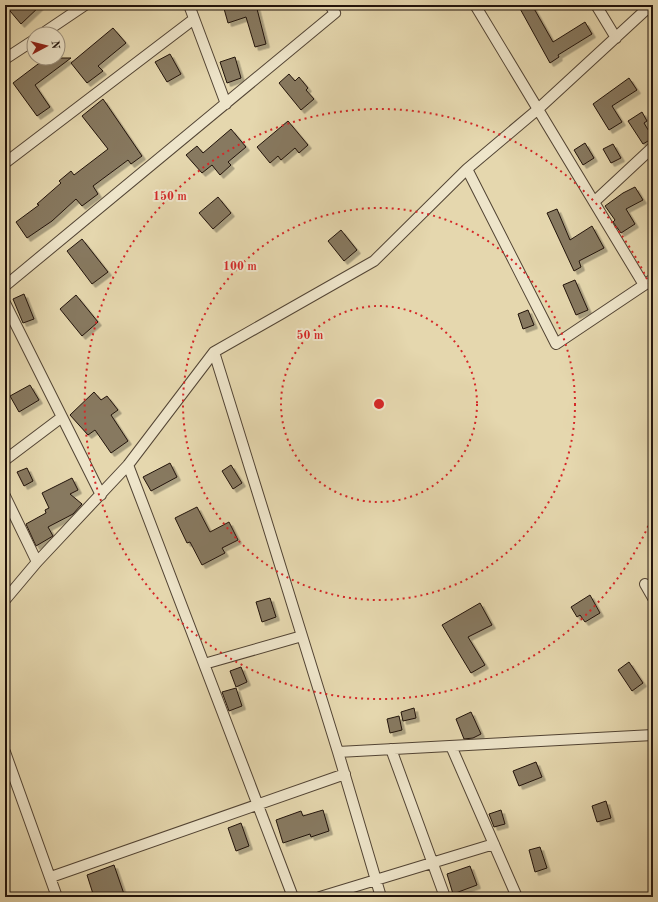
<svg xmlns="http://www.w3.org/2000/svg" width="658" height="902" font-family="'Old Standard TT',serif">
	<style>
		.building { fill: #877960; stroke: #21130b; filter: url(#shadow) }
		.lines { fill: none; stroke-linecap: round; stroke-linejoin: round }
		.street-casing { stroke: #524434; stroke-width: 12 }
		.street { stroke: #eee5ca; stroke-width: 10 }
		.ring { fill: none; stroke: #d62828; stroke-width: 2; stroke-dasharray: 2 4 }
		.centre { fill: #d62828; stroke: #eee5ca; stroke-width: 2 }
		.ring-label { font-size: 12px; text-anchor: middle; font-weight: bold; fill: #d62828; stroke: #eee5ca; stroke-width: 4; stroke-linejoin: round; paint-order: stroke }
	</style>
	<defs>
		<filter id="shadow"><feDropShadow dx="3.5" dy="3.5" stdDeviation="0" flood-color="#0004"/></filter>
	</defs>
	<rect width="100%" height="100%" fill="#e5d7ae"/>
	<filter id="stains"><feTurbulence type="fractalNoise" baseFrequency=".005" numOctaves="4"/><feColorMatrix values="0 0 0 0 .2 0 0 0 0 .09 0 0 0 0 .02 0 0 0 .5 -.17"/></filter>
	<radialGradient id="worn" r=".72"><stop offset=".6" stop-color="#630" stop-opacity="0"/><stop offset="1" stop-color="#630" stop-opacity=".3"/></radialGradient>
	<!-- building -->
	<path class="building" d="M 5,5 L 41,5 L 21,24 Z
		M 223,5 L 256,5 L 266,44 L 255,47 L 246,17 L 228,23 Z
		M 518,5 L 532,5 L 553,42 L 585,22 L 592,34 L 558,55 L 559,57 L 550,63 Z
		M 113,28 L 126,43 L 98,66 L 103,71 L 87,83 L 71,63 Z
		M 170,54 L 181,74 L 167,82 L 155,62 Z
		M 235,57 L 241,78 L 227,83 L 220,62 Z
		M 46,58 L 71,58 L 35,85 L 50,107 L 37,116 L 13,83 Z
		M 289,74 L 295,81 L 299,77 L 308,88 L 306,90 L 314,99 L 301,110 L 279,83 Z
		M 629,78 L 637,90 L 612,106 L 622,122 L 609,130 L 593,104 Z
		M 103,99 L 142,156 L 131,164 L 128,160 L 93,186 L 98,194 L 82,206 L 76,199 L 52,221 L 27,238 L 16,222 L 39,205 L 37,204 L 61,183 L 59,181 L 71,171 L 74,175 L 108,149 L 82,116 Z
		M 642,112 L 647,121 L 644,123 L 653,138 L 643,144 L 628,121 Z
		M 288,121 L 308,145 L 299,153 L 295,148 L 281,160 L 278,156 L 270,163 L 257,147 Z
		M 231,129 L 246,147 L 228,162 L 231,165 L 220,175 L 212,165 L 202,173 L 186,155 L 197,146 L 203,153 Z
		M 585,143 L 594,158 L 583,165 L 574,150 Z
		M 613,144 L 621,158 L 611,163 L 603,149 Z
		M 635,187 L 643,200 L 626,209 L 635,224 L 621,233 L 613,222 L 615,220 L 605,206 L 623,193 Z
		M 218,197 L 231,213 L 213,229 L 199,213 Z
		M 557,209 L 570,240 L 592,226 L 604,248 L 579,261 L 581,267 L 574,271 L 547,213 Z
		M 341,230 L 357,250 L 344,261 L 328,241 Z
		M 82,239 L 108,272 L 92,284 L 67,251 Z
		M 575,280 L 588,310 L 576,315 L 563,285 Z
		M 24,294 L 34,319 L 23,323 L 13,299 Z
		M 76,295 L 98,322 L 82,336 L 60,309 Z
		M 528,310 L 534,325 L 523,329 L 518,314 Z
		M 30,385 L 39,400 L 19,412 L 10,396 Z
		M 94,392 L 101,400 L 107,396 L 118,410 L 111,415 L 128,441 L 111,453 L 95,430 L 88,435 L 70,415 Z
		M 170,463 L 177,477 L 151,491 L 143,477 Z
		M 231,465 L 242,483 L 233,489 L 222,471 Z
		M 27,468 L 33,481 L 24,486 L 17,472 Z
		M 72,478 L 78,490 L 70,494 L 82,504 L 73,514 L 48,527 L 53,536 L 36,546 L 26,524 L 46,513 L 45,510 L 49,508 L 42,493 Z
		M 197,507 L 210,532 L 229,522 L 238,540 L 222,548 L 225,553 L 202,565 L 190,542 L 187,543 L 175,518 Z
		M 590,595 L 600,613 L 585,622 L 580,615 L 577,617 L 571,607 Z
		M 270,598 L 276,617 L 262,622 L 256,602 Z
		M 480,603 L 492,625 L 468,637 L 485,665 L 471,673 L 442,625 Z
		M 629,662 L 643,683 L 632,691 L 618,670 Z
		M 241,667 L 247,682 L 236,687 L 230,671 Z
		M 236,688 L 242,706 L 229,711 L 222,692 Z
		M 414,708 L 416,718 L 403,721 L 401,712 Z
		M 471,712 L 481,734 L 473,738 L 464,739 L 456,719 Z
		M 399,716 L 402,730 L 390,733 L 387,719 Z
		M 536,762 L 542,777 L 519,786 L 513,771 Z
		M 606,801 L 611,818 L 597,822 L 592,806 Z
		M 323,810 L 329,831 L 311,837 L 310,834 L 283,843 L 276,820 L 301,811 L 303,816 Z
		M 501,810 L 505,824 L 494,827 L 489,814 Z
		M 241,823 L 249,846 L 236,851 L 228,828 Z
		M 540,847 L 547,868 L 535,872 L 529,850 Z
		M 114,865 L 125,897 L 94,897 L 87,875 Z
		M 470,866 L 477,885 L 453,894 L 447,874 Z"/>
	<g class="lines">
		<!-- street casing -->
		<g class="street-casing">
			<path id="street" d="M 189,5 L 226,104
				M 475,5 L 644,285
				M 596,5 L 616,38
				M 42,34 L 85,5
				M 5,59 L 34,40
				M 5,163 L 194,19
				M 467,169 L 556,344 L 653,279
				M 594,202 L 653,147
				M 5,286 L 335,13 L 330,5
				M 5,303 L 101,495
				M 214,352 L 338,752 L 381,897
				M 5,460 L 62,417
				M 128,465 L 293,897
				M 5,496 L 37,562
				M 645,584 L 653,598
				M 5,600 L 37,562 L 128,465 L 214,352 L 374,261 L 467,169 L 537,110 L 651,5
				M 204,664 L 302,636
				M 451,746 L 517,897
				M 391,749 L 445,897
				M 5,752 L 57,897
				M 338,752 L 653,735
				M 51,877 L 345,774
				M 320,897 L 494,844"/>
		</g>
		<!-- street -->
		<use href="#street" class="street"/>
	</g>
	<!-- distance rings -->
	<g class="ring">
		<circle cx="379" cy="404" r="98"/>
		<circle cx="379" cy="404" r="196"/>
		<path d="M653 515A295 295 0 1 1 653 293"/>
	</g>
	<circle cx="379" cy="404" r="6" class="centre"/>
	<g class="ring-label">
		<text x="170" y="200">150 m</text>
		<text x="240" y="270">100 m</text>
		<text x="310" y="339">50 m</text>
	</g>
	<!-- margin -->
	<rect width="658" height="902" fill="none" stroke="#e5d7ae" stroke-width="20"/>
	<rect x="6" y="6" width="646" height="890" fill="none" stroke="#21130b" stroke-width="2"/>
	<rect x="10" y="10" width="638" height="882" fill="none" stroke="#21130b"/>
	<!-- north arrow -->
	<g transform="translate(46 46) rotate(83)"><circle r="19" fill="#eee5ca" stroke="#9c917e"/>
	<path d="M0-3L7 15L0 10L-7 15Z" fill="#8f2418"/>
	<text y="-6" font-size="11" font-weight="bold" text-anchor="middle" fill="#21130b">N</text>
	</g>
	<rect width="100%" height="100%" filter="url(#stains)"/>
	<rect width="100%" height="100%" fill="url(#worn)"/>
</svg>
